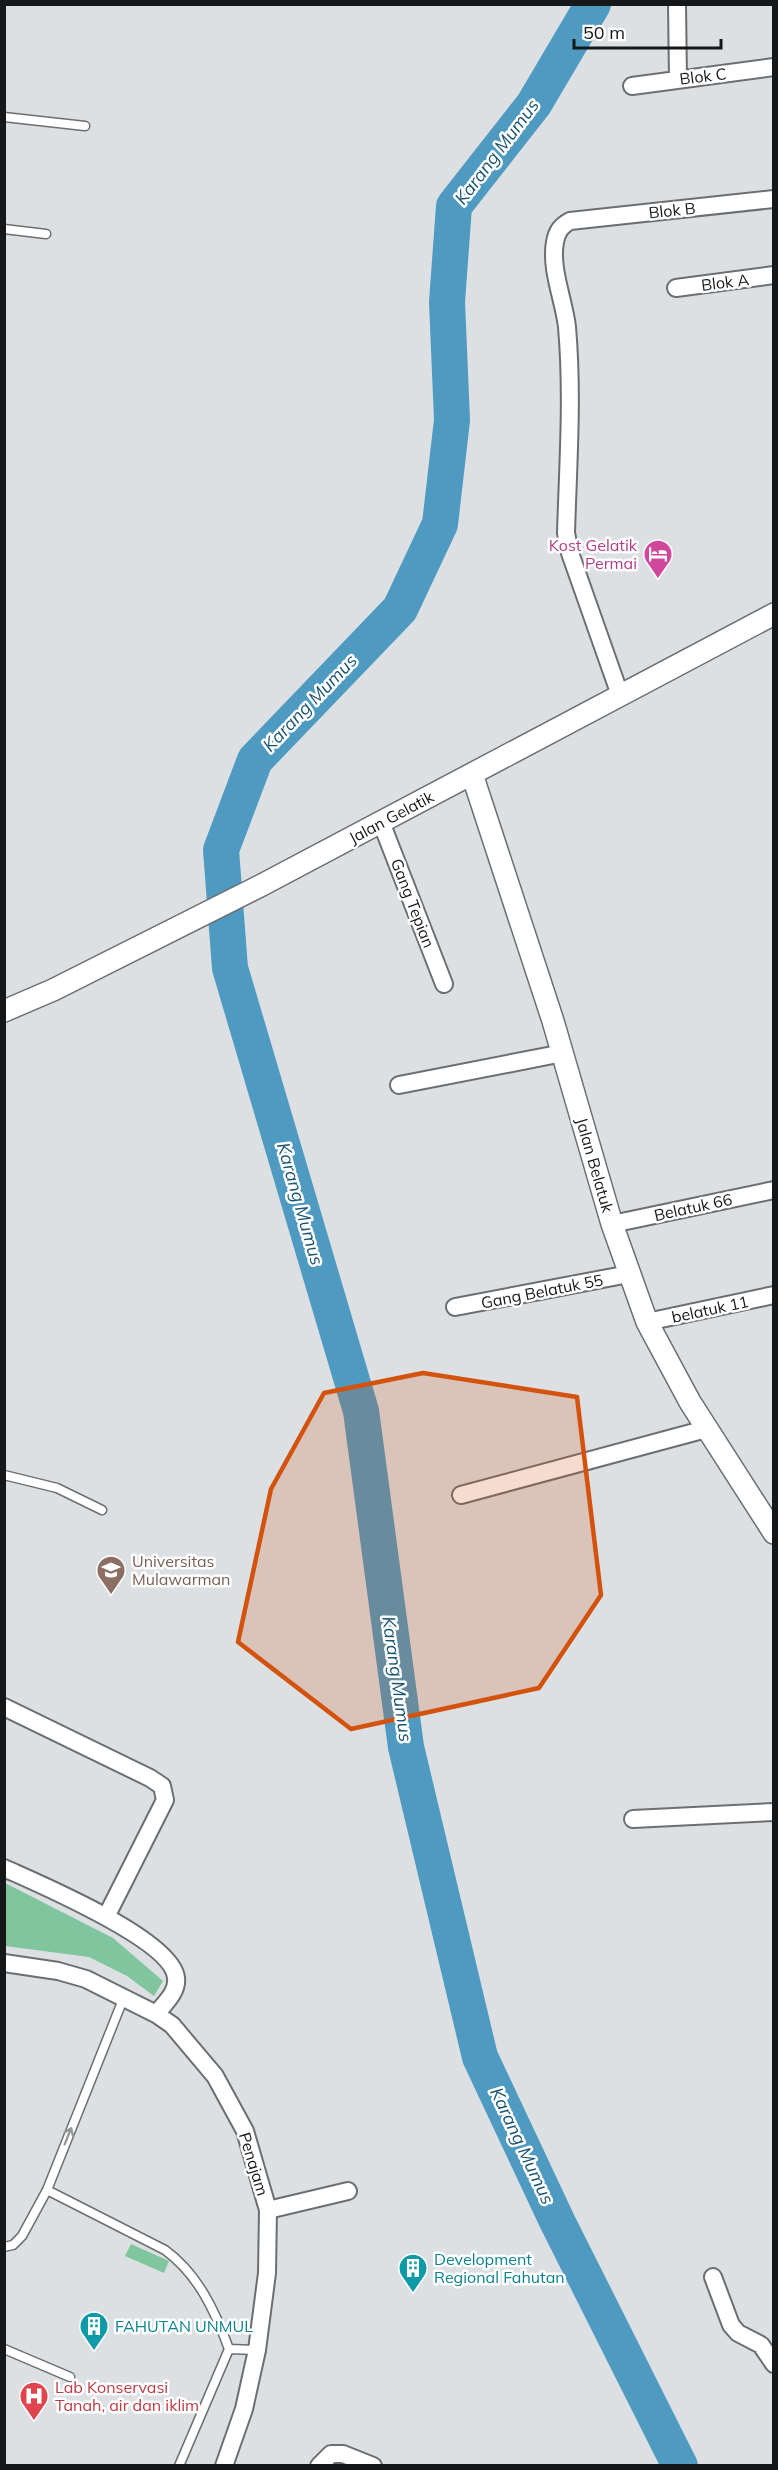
<svg xmlns="http://www.w3.org/2000/svg" width="778" height="2470" font-family="Mulish,sans-serif">
	<style>
		.green { fill: #7fc59d }
		.lines { fill: none; stroke-linecap: round; stroke-linejoin: round }
		.river { stroke: #4e9ac1; stroke-width: 36 }
		.service-casing { stroke: #6c6f72; stroke-width: 11 }
		.minor-casing { stroke: #6c6f72; stroke-width: 20 }
		.tertiary-casing { stroke: #6c6f72; stroke-width: 24 }
		.service { stroke: #fff; stroke-width: 8 }
		.minor { stroke: #fff; stroke-width: 16 }
		.tertiary { stroke: #fff; stroke-width: 21 }
		.oneway { stroke: #969797 }
		.marked { fill: #d3520d; fill-opacity: 0.2; stroke: #d3520d; stroke-width: 4.5; stroke-linejoin: round }
		.labels { text-anchor: middle; stroke-width: 5; stroke-linejoin: round; paint-order: stroke }
		.street-label { font-size: 16px; fill: #161718; stroke: #fff }
		.hotel-label { font-size: 16px; fill: #b23c85; stroke: #fff; text-anchor: end }
		.education-label { font-size: 16px; fill: #785e54; stroke: #fff; text-anchor: start }
		.culture-label { font-size: 16px; fill: #0d838f; stroke: #fff; text-anchor: start }
		.health-label { font-size: 16px; fill: #be3a42; stroke: #fff; text-anchor: start }
		.water-label { font-size: 18px; font-style: italic; fill: #1a5571; stroke: #fff }
	</style>
	<rect width="100%" height="100%" fill="#dce0e3"/>
	<!-- green -->
	<path class="green" d="M 5,1883 L 113,1938 L 163,1981 L 154,1996 L 127,1976 L 89,1957 L 5,1946 Z
		M 131,2244 L 169,2261 L 164,2273 L 125,2256 Z"/>
	<g class="lines">
		<!-- river -->
		<path class="river" d="M 593,4 L 534,104 L 454,206 L 447,302 L 452,420 L 440,524 L 400,609 L 255,760 L 221,850 L 230,968 L 361,1411 L 406,1747 L 480,2057 L 557,2221 L 680,2466"/>
		<!-- service casing -->
		<g class="service-casing">
			<path id="service" d="M 4,117 L 85,126
				M 4,229 L 46,234
				M 4,1475 L 57,1488 L 102,1510
				M 47,2190 L 165,2250 C 198,2274 215,2311 229,2349 L 179,2466
				M 4,2247 L 13,2245 L 22,2236 L 47,2190 L 124,1997
				M 4,2349 L 70,2377
				M 229,2349 L 257,2350"/>
		</g>
		<!-- minor casing -->
		<g class="minor-casing">
			<path id="minor" d="M 677,4 L 678,79
				M 632,86 L 774,67
				M 676,288 L 774,275
				M 620,695 L 570,553 L 566,533 C 568,464 573,396 567,327 C 564,300 550,269 555,242 C 557,231 561,226 570,221 L 774,199
				M 381,822 L 444,984
				M 399,1085 L 563,1053
				M 612,1224 L 774,1190
				M 455,1307 L 629,1274
				M 647,1322 L 774,1295
				M 461,1495 L 706,1429
				M 4,1707 L 150,1778 L 162,1786 L 165,1800 L 106,1917
				M 633,1819 L 774,1812
				M 4,1868 C 39,1884 173,1940 176,1978 C 178,1992 164,2004 156,2014
				M 4,1963 L 58,1971 L 86,1979 L 156,2014 L 172,2025 L 215,2076 L 245,2131 L 268,2210 L 267,2273 L 257,2350 L 244,2409 L 224,2466
				M 268,2210 L 348,2191
				M 713,2277 L 731,2325 L 738,2333 L 761,2345 L 774,2364
				M 319,2466 L 331,2454 L 343,2454 L 373,2466"/>
		</g>
		<!-- tertiary casing -->
		<g class="tertiary-casing">
			<path id="tertiary" d="M 472,774 L 553,1021 L 612,1224 L 647,1322 L 690,1402 L 774,1533
				M 4,1011 L 53,990 L 260,886 L 774,614"/>
		</g>
		<!-- service -->
		<use href="#service" class="service"/>
		<!-- minor -->
		<use href="#minor" class="minor"/>
		<!-- tertiary -->
		<use href="#tertiary" class="tertiary"/>
	</g>
	<!-- one-way arrows -->
	<defs><path id="oneway-shaft" d="M-6 0H5M1.5-3L5.5 0L1.5 3" fill="none" stroke-width="1.6" stroke-linecap="round" stroke-linejoin="round" transform="scale(1.5)"/></defs>
	<use class="oneway" href="#oneway-shaft" transform="translate(68 2136) rotate(-68)"/>
	<!-- marked area -->
	<path class="marked" d="M 423,1373 L 577,1397 L 601,1595 L 539,1688 L 351,1729 L 238,1642 L 271,1489 L 324,1393 Z"/>
	<!-- icons -->
	<defs>
		<g id="hotel-pin" transform="scale(1.5)"><path d="M0 17L-7.5 6A9.5 9.5 0 1 1 7.5 6Z" fill="#d1479c" stroke="#fff"/><path d="M-6-4.5h1.5V1H6V5H4.5V3h-9V5H-6ZM-4 0a1.8 1.8 0 1 1 3.6 0ZM.5 0V-2.5h3Q6-2.5 6 0Z" fill="#fff"/></g>
		<g id="university-pin" transform="scale(1.5)"><path d="M0 17L-7.5 6A9.5 9.5 0 1 1 7.5 6Z" fill="#8d6e63" stroke="#fff"/><path d="M0-5L7-2L0 1L-7-2ZM-4 1L0 2.5L4 1V4Q0 6-4 4Z" fill="#fff"/></g>
		<g id="building-pin" transform="scale(1.5)"><path d="M0 17L-7.5 6A9.5 9.5 0 1 1 7.5 6Z" fill="#0f9aa8" stroke="#fff"/><path d="M-4-6H4V6H1V3H-1V6H-4ZM-2.5-4.3h1.7v1.8h-1.7ZM.8-4.3h1.7v1.8H.8ZM-2.5-1h1.7V.8h-1.7ZM.8-1h1.7V.8H.8Z" fill="#fff"/></g>
		<g id="hospital-pin" transform="scale(1.5)"><path d="M0 17L-7.5 6A9.5 9.5 0 1 1 7.5 6Z" fill="#e0444e" stroke="#fff"/><path d="M-5-5h3v3.5h4V-5h3V5h-3V1.5h-4V5h-3Z" fill="#fff"/></g>
	</defs>
	<g fill-rule="evenodd">
		<use href="#hotel-pin" x="658" y="554"/>
		<use href="#university-pin" x="111" y="1570"/>
		<use href="#building-pin" x="413" y="2268"/>
		<use href="#building-pin" x="94" y="2326"/>
		<use href="#hospital-pin" x="34" y="2396"/>
	</g>
	<g class="labels">
		<!-- street labels -->
		<g class="street-label">
			<text transform="translate(703 76) rotate(-7)" y="6">Blok C</text>
			<text transform="translate(672 210) rotate(-6)" y="6">Blok B</text>
			<text transform="translate(725 282) rotate(-7)" y="6">Blok A</text>
			<text transform="translate(391 817) rotate(-28)" y="6">Jalan Gelatik</text>
			<text transform="translate(413 903) rotate(69)" y="6">Gang Tepian</text>
			<text transform="translate(595 1165) rotate(74)" y="6">Jalan Belatuk</text>
			<text transform="translate(693 1207) rotate(-12)" y="6">Belatuk 66</text>
			<text transform="translate(542 1291) rotate(-11)" y="6">Gang Belatuk 55</text>
			<text transform="translate(710 1309) rotate(-12)" y="6">belatuk 11</text>
			<text transform="translate(254 2164) rotate(73)" y="6">Penajam</text>
		</g>
		<!-- hotel labels -->
		<g class="hotel-label">
			<text x="637" y="551">Kost Gelatik<tspan x="637" dy="18">Permai</tspan></text>
		</g>
		<!-- education labels -->
		<g class="education-label">
			<text x="132" y="1567">Universitas<tspan x="132" dy="18">Mulawarman</tspan></text>
		</g>
		<!-- culture labels -->
		<g class="culture-label">
			<text x="434" y="2265">Development<tspan x="434" dy="18">Regional Fahutan</tspan></text>
			<text x="115" y="2332">FAHUTAN UNMUL</text>
		</g>
		<!-- health labels -->
		<g class="health-label">
			<text x="55" y="2393">Lab Konservasi<tspan x="55" dy="18">Tanah, air dan iklim</tspan></text>
		</g>
		<!-- water labels -->
		<g class="water-label">
			<text transform="translate(497 152) rotate(-53)" y="6">Karang Mumus</text>
			<text transform="translate(310 703) rotate(-46)" y="6">Karang Mumus</text>
			<text transform="translate(300 1204) rotate(74)" y="6">Karang Mumus</text>
			<text transform="translate(397 1679) rotate(82)" y="6">Karang Mumus</text>
			<text transform="translate(522 2146) rotate(65)" y="6">Karang Mumus</text>
		</g>
	</g>
	<!-- border -->
	<rect width="778" height="2470" fill="none" stroke="#161718" stroke-width="12"/>
	<!-- scale -->
	<path d="M574 39v9h147v-9" fill="none" stroke="#161718" stroke-width="3"/>
	<text x="583" y="39" font-size="18" fill="#161718" stroke="#ffffff" stroke-width="4.5" paint-order="stroke">50 m</text>
</svg>
